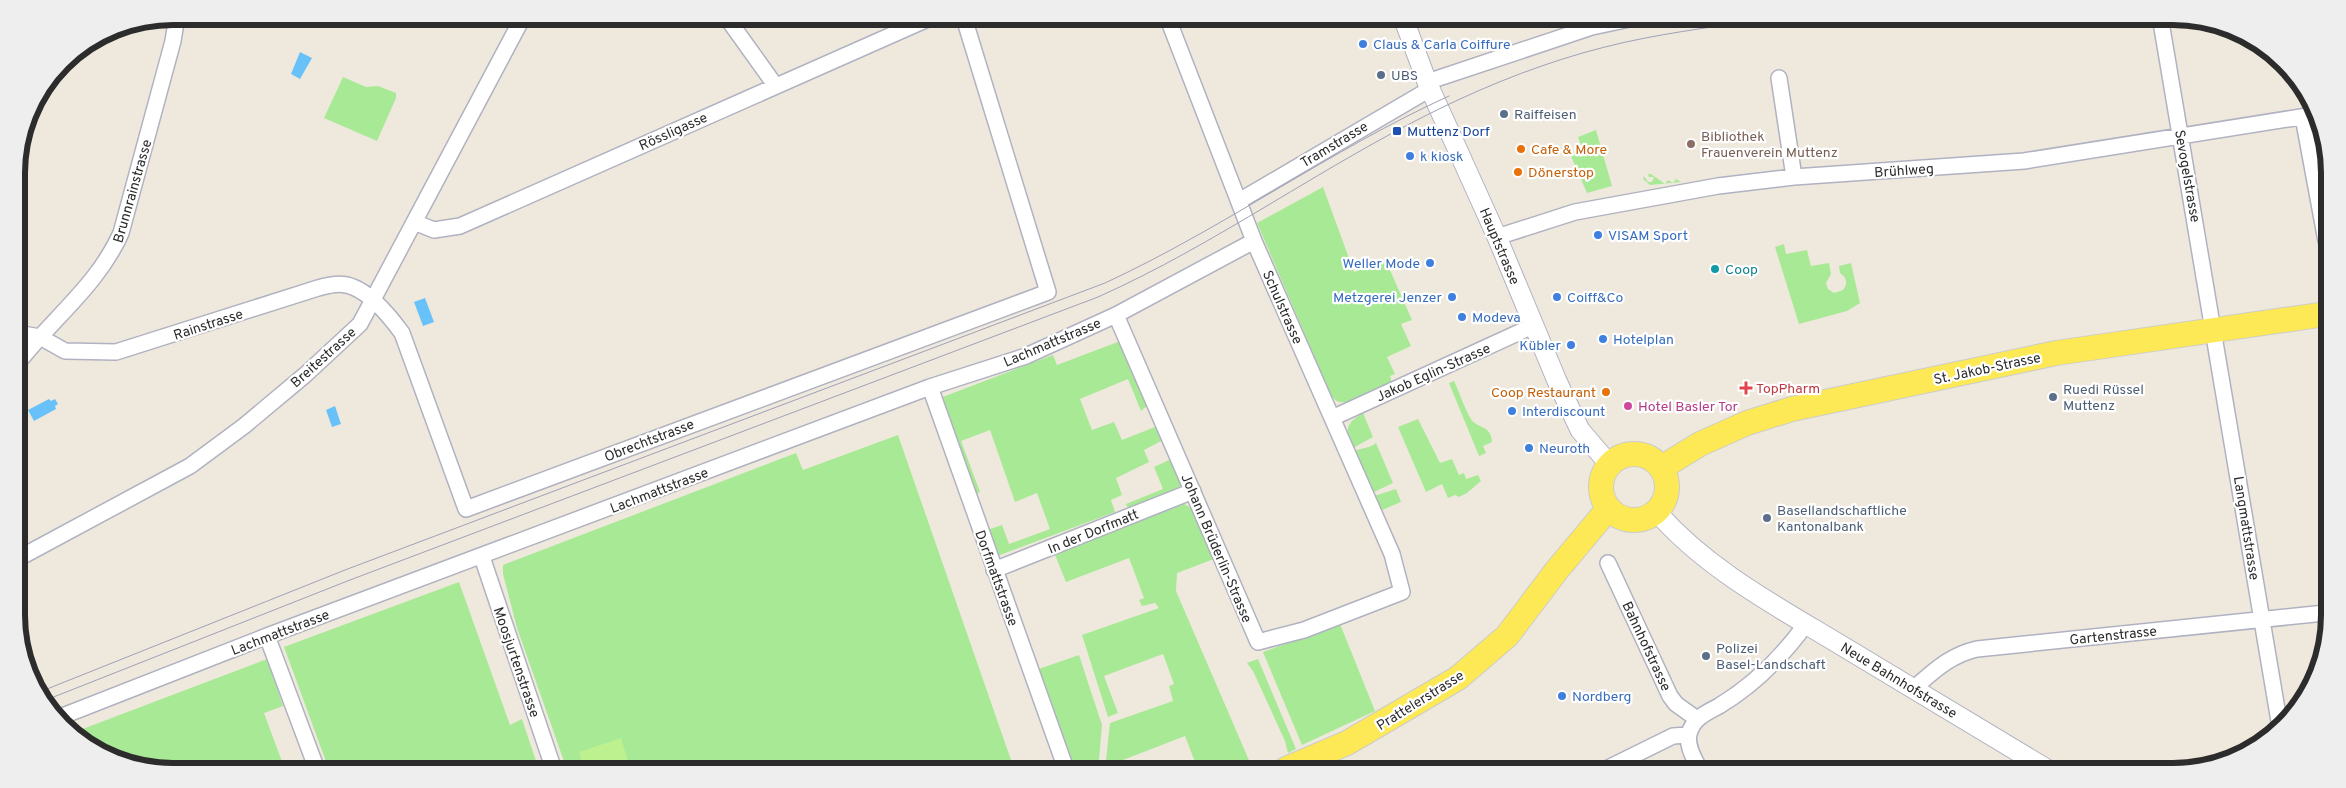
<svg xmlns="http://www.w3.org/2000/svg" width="2346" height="788" font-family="Overpass,sans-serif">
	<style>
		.green { fill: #a8e995 }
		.pitch { fill: #bdf190 }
		.water { fill: #68c1f8 }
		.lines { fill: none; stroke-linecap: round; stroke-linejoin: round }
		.minor-casing { stroke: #b1b2c1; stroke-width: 18 }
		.tertiary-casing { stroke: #b1b2c1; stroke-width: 21 }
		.primary-casing { stroke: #ccc; stroke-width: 26 }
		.minor { stroke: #fff; stroke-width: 15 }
		.tertiary { stroke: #fff; stroke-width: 19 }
		.primary { stroke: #fce955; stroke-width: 24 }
		.tram { stroke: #9fa0b8; stroke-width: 1 }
		.shop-dot { fill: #3f7fe0; stroke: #fff; stroke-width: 2 }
		.service-dot { fill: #5c6f8a; stroke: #fff; stroke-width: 2 }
		.transit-dot { fill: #1a4fb4; stroke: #fff; stroke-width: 2 }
		.education-dot { fill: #8d6e63; stroke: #fff; stroke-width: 2 }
		.food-dot { fill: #e8710a; stroke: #fff; stroke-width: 2 }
		.culture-dot { fill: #0f9aa8; stroke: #fff; stroke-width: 2 }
		.health-dot { fill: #e0444e; stroke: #fff; stroke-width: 2 }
		.hotel-dot { fill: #d1479c; stroke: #fff; stroke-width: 2 }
		.labels { text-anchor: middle; stroke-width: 4.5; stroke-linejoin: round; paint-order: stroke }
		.shop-label { font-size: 14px; fill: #366cbe; stroke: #fff; text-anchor: start }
		.service-label { font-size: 14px; fill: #4e5e75; stroke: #fff; text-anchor: start }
		.street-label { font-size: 14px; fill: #2c2c2c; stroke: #fff }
		.transit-label { font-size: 14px; fill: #164399; stroke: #fff; text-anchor: start }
		.education-label { font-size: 14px; fill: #785e54; stroke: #fff; text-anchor: start }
		.food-label { font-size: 14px; fill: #c56008; stroke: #fff; text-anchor: start }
		.culture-label { font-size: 14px; fill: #0d838f; stroke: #fff; text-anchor: start }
		.health-label { font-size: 14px; fill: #be3a42; stroke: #fff; text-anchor: start }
		.hotel-label { font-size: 14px; fill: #b23c85; stroke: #fff; text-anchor: start }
		.rim { fill: none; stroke: #2c2c2c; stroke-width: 6 }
	</style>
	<rect width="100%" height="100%" fill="#efe9dd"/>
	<!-- green -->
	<path class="green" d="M 490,17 L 516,17 L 511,27 Z
		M 343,77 L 366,87 L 378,86 L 396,93 L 396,98 L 377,141 L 324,118 Z
		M 1596,130 L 1612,186 L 1587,193 L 1570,154 L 1582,148 L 1578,137 Z
		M 1648,174 L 1651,174 L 1665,184 L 1668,180 L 1673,183 L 1676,179 L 1681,182 L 1650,185 L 1643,179 L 1644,176 L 1648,182 L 1652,182 L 1654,177 L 1649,177 Z
		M 1323,187 L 1354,272 L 1386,261 L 1412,320 L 1401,324 L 1411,346 L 1387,357 L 1395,374 L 1390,376 L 1392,383 L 1347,402 C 1339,403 1336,402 1331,395 L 1257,223 Z
		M 1784,244 L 1786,254 L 1807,250 L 1811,266 L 1829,263 L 1831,274 L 1826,283 L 1828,289 L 1834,293 L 1843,290 C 1848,284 1847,277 1840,273 L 1839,266 L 1851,263 L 1860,303 L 1847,311 L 1799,324 L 1775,247 Z
		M 1123,340 L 1148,405 L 1141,411 L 1128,379 L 1080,399 L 1092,430 L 1114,422 L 1122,440 L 1160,425 L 1165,439 L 1144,450 L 1149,462 L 1116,478 L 1122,495 L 1111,500 L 1115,512 L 997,556 L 987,530 L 1002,525 L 1009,544 L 1050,529 L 1037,493 L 1015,502 L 990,430 L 961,441 L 980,492 L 976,494 L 940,398 L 1053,355 L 1057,365 Z
		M 1454,381 C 1460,393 1464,408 1471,419 C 1477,429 1491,424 1492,442 L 1483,446 L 1486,453 L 1479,456 L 1449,383 Z
		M 1363,413 L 1373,437 L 1353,448 C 1345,429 1345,424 1363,413 Z
		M 1418,419 L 1440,463 L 1452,459 L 1459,475 L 1464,473 L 1466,479 L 1478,475 L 1481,481 L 1467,493 L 1459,497 L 1455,495 L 1448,498 L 1442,484 L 1426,492 L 1398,427 Z
		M 898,435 L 1011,760 L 986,768 L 566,767 L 517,628 L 503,574 L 503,565 L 796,453 L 803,470 Z
		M 1376,443 L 1393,483 L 1372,493 L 1354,451 C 1362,448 1370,448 1376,443 Z
		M 1169,460 L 1174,461 L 1181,484 L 1179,489 L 1129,510 L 1126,504 L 1163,489 L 1154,467 Z
		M 1396,489 L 1401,502 L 1382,510 L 1378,509 L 1374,496 Z
		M 1181,502 L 1194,510 L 1214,559 L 1177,573 L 1176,591 L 1251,765 L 1239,769 L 1192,769 L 1197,767 L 1185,736 L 1123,760 L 1126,769 L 1105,769 L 1110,723 L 1173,701 L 1169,686 L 1174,684 L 1163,654 L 1104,676 L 1118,713 L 1108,717 L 1082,635 L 1159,608 L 1155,603 L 1142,606 L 1139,600 L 1144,598 L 1129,558 L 1066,582 L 1055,555 L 1127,523 Z
		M 459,582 L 510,725 L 522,719 L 538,767 L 328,767 L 284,647 Z
		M 1340,624 L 1375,711 L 1302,745 L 1263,652 Z
		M 1079,655 L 1102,725 L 1099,760 L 1070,769 L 1033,671 Z
		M 267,659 L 283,706 L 264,713 L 284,767 L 132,766 L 94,751 L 72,733 Z
		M 1258,659 L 1296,749 L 1288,753 L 1285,741 L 1253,671 L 1247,663 Z"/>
	<!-- pitch -->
	<path class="pitch" d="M 621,738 L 630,768 L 584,767 L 579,752 Z"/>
	<!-- water -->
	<path class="water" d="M 300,52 L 312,58 L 300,79 L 291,74 Z
		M 425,298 L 434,322 L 423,326 L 414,302 Z
		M 49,399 L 51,401 L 55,399 L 58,404 L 55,406 L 56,409 L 34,421 L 28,410 Z
		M 335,406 L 341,424 L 332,427 L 326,410 Z"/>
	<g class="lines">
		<!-- minor casing -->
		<g class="minor-casing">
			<path id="minor" d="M 727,18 L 775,85
				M 2161,22 L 2280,727
				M 1779,78 L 1794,177
				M 1427,82 L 1592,27 L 1625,20
				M 2303,117 L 2326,241
				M 1239,201 L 1430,89
				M 414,222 L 434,230 L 460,226 L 930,18
				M 1497,237 L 1575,212 L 1718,186 L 1794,177 L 2024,161 L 2313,115
				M 1116,315 L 1258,642 L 1304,630 L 1402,592 L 1392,554 L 1254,241 L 1168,19
				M 17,333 L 40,337 L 65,351 L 116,352 L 318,288 C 329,285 341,282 353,287 C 371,294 391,318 402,333 L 466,509 L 1048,292 L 964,18
				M 18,363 C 52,319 98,285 121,233 L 173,41 L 177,16
				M 930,387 L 1066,769
				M 1332,418 L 1533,326
				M 482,557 L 553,767
				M 19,558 L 190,466 L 244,426 L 305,375 L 360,324 L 523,17
				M 1608,563 L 1670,696 L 1676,704 L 1697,719
				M 994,570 L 1193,491
				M 267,636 L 316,767
				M 1913,689 C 1934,671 1950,655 1977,649 L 2325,613
				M 55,719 L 267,636 L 930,387 L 1026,356 L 1116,315 L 1254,241
				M 1604,770 L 1673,736 L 1688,735
				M 1700,770 C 1695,760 1686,746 1689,734 C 1693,718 1706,713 1719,706 C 1754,685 1782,657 1806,624"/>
		</g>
		<!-- tertiary casing -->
		<g class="tertiary-casing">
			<path id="tertiary" d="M 1404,20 L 1427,82 L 1497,237 L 1557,381 L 1580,430 L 1609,464
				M 1656,511 C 1705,568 1776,606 1839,644 C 1910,687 1980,729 2050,771"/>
		</g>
		<!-- primary casing -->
		<g class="primary-casing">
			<path id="primary" d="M1601 487a33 33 0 1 1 66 0a33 33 0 1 1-66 0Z
				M 1661,468 L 1700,444 L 1747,423 L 1792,409 L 2056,353 L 2326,314
				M 1286,769 L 1347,743 L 1458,678 L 1507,636 L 1557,570 L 1608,509"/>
		</g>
		<!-- minor -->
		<use href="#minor" class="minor"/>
		<!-- tertiary -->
		<use href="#tertiary" class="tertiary"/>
		<!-- primary -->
		<use href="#primary" class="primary"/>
		<!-- tram -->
		<path class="tram" d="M 42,691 L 345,570 L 1105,283 C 1224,228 1330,150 1449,96
			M 46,700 L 350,580 L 1098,297 C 1217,244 1322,166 1439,109 C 1492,83 1549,61 1605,47 C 1656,34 1707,28 1758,20"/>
	</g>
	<!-- markers -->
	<g class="shop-dot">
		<circle cx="1363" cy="44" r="5"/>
		<circle cx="1410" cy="156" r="5"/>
		<circle cx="1598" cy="235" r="5"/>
		<circle cx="1430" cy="263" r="5"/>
		<circle cx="1452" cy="297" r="5"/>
		<circle cx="1557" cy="297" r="5"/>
		<circle cx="1462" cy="317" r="5"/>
		<circle cx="1603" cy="339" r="5"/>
		<circle cx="1571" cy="345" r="5"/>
		<circle cx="1512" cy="411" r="5"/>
		<circle cx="1529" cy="448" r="5"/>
		<circle cx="1562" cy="696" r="5"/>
	</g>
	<g class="service-dot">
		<circle cx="1381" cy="75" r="5"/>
		<circle cx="1504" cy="114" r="5"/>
		<circle cx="2053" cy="397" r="5"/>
		<circle cx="1767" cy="518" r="5"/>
		<circle cx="1706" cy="656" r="5"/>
	</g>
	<rect class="transit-dot" x="1392" y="126" width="10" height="10" rx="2.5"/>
	<circle class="education-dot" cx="1691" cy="144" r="5"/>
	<g class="food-dot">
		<circle cx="1521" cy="149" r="5"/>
		<circle cx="1518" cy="172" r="5"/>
		<circle cx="1606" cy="392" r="5"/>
	</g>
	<circle class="culture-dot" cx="1715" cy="269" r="5"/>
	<path class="health-dot" d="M1743.5 380.5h5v5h5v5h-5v5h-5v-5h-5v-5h5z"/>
	<circle class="hotel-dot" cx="1628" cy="406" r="5"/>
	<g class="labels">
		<!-- shop labels -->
		<g class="shop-label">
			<text x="1373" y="49">Claus &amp; Carla Coiffure</text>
			<text x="1420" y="161">k kiosk</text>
			<text x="1608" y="240">VISAM Sport</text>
			<text x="1420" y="268" text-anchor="end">Weller Mode</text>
			<text x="1442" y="302" text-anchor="end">Metzgerei Jenzer</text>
			<text x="1567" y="302">Coiff&amp;Co</text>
			<text x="1472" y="322">Modeva</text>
			<text x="1613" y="344">Hotelplan</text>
			<text x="1561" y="350" text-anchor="end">Kübler</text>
			<text x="1522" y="416">Interdiscount</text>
			<text x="1539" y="453">Neuroth</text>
			<text x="1572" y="701">Nordberg</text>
		</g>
		<!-- service labels -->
		<g class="service-label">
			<text x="1391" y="80">UBS</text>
			<text x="1514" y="119">Raiffeisen</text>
			<text x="2063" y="394">Ruedi Rüssel<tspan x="2063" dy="16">Muttenz</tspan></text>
			<text x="1777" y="515">Basellandschaftliche<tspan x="1777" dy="16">Kantonalbank</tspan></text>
			<text x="1716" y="653">Polizei<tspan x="1716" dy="16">Basel-Landschaft</tspan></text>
		</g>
		<!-- street labels -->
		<g class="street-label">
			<text transform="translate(673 131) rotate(-24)" y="5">Rössligasse</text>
			<text transform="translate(1334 144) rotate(-31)" y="5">Tramstrasse</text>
			<text transform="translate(1904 170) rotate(-4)" y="5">Brühlweg</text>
			<text transform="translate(2188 176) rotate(80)" y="5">Sevogelstrasse</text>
			<text transform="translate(132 191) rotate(-74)" y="5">Brunnrainstrasse</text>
			<text transform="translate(1500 246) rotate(67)" y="5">Hauptstrasse</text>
			<text transform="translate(1283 307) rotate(66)" y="5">Schulstrasse</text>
			<text transform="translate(208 324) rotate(-18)" y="5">Rainstrasse</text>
			<text transform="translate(1052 342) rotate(-23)" y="5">Lachmattstrasse</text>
			<text transform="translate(323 357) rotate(-42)" y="5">Breitestrasse</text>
			<text transform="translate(1987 368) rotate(-12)" y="5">St. Jakob-Strasse</text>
			<text transform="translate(1433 372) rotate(-24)" y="5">Jakob Eglin-Strasse</text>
			<text transform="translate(649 440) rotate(-21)" y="5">Obrechtstrasse</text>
			<text transform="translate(659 490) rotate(-21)" y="5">Lachmattstrasse</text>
			<text transform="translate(2247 528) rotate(81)" y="5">Langmattstrasse</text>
			<text transform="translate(1093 531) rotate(-22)" y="5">In der Dorfmatt</text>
			<text transform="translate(1217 548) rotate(67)" y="5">Johann Brüderlin-Strasse</text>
			<text transform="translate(997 578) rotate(70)" y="5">Dorfmattstrasse</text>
			<text transform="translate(280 632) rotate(-21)" y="5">Lachmattstrasse</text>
			<text transform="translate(2113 635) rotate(-6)" y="5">Gartenstrasse</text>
			<text transform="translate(1647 646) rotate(65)" y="5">Bahnhofstrasse</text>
			<text transform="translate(517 662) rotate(71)" y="5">Moosjurtenstrasse</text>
			<text transform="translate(1899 680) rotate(31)" y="5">Neue Bahnhofstrasse</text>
			<text transform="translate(1420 700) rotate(-32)" y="5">Prattelerstrasse</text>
		</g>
		<!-- transit labels -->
		<g class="transit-label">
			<text x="1407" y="136">Muttenz Dorf</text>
		</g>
		<!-- education labels -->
		<g class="education-label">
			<text x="1701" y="141">Bibliothek<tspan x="1701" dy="16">Frauenverein Muttenz</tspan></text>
		</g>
		<!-- food labels -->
		<g class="food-label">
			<text x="1531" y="154">Cafe &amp; More</text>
			<text x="1528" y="177">Dönerstop</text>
			<text x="1596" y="397" text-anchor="end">Coop Restaurant</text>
		</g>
		<!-- culture labels -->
		<g class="culture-label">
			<text x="1725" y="274">Coop</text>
		</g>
		<!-- health labels -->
		<g class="health-label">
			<text x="1756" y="393">TopPharm</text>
		</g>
		<!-- hotel labels -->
		<g class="hotel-label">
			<text x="1638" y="411">Hotel Basler Tor</text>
		</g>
	</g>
	<!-- crop -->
	<path d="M0 0H2346V788H0ZM173 25H2173A148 148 0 0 1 2321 173V615A148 148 0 0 1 2173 763H173A148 148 0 0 1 25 615V173A148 148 0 0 1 173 25Z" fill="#eee" fill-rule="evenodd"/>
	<path class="rim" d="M173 25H2173A148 148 0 0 1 2321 173V615A148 148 0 0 1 2173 763H173A148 148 0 0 1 25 615V173A148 148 0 0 1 173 25Z"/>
</svg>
